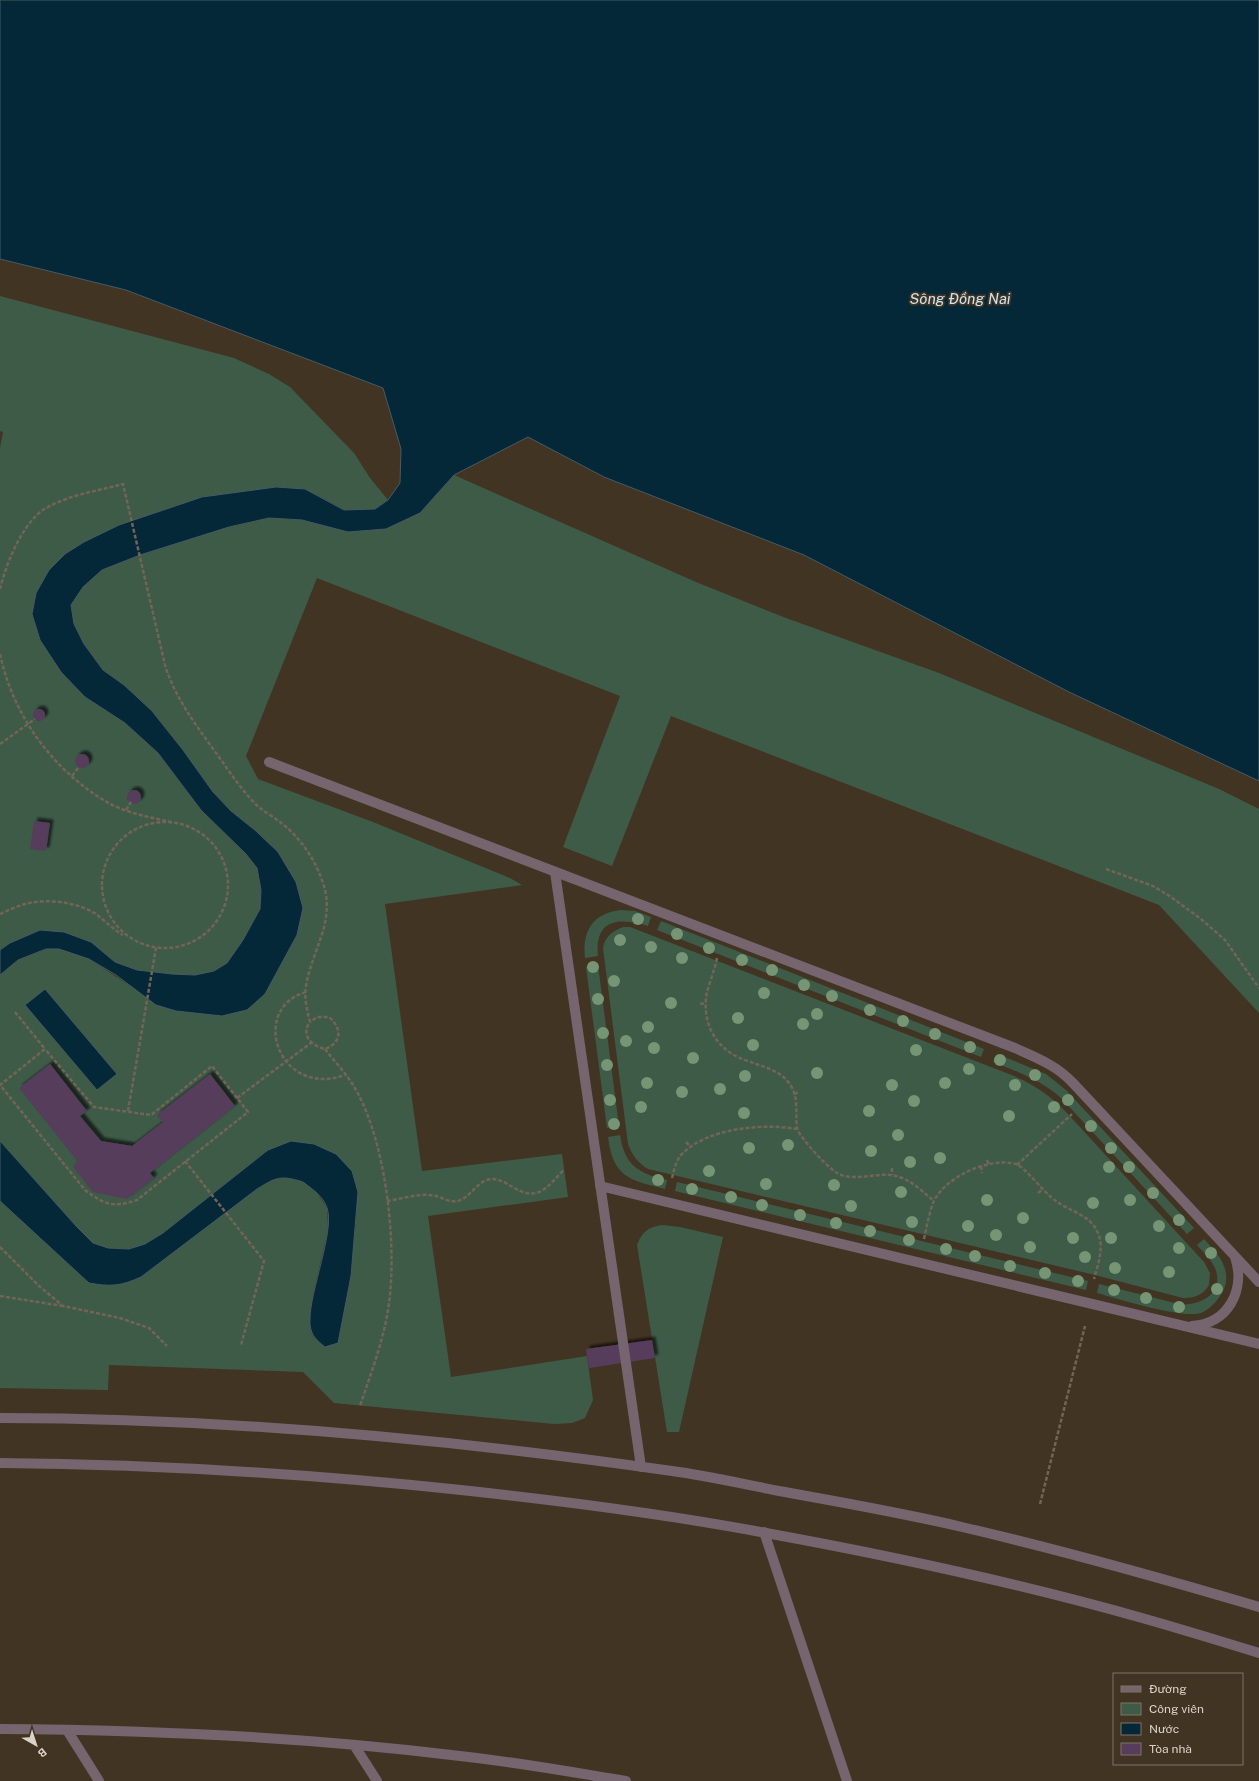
<svg xmlns="http://www.w3.org/2000/svg" width="1259" height="1781" font-family="'Public Sans',sans-serif">
	<style>
		.green { fill: #3e5b48 }
		.water { fill: #052838; stroke: #455b63 }
		.building { fill: #573c5b; filter: url(#shadow) }
		.lines { fill: none; stroke-linecap: round; stroke-linejoin: round }
		.path { stroke: #726556; stroke-width: 2.5; stroke-dasharray: 4 2; stroke-linecap: butt }
		.street { stroke: #76646e; stroke-width: 10 }
		.tree { fill: #769574 }
		.labels { text-anchor: middle; stroke-width: 3.5; stroke-linejoin: round; paint-order: stroke }
		.water-label { font-size: 15px; font-style: italic; fill: #cae5f5; stroke: #423422 }
	</style>
	<defs>
		<filter id="shadow"><feDropShadow dx="3.5" dy="-3.5" stdDeviation="1" flood-color="#0009"/></filter>
	</defs>
	<rect width="100%" height="100%" fill="#423422"/>
	<!-- green -->
	<path class="green" d="M 0,296 L 234,358 L 269,374 L 290,387 L 354,453 L 370,478 L 388,500 L 375,509 L 345,510 L 305,489 L 276,487 L 202,497 L 84,542 L 65,554 L 49,570 L 32,614 L 40,640 L 61,672 L 85,697 L 125,723 L 158,753 L 201,810 L 246,854 L 257,868 L 261,890 L 260,909 L 243,940 L 227,963 L 214,971 L 195,975 L 172,974 L 137,970 L 115,962 L 91,942 L 10,943 L 0,950 L 0,448 L 3,432 L 0,431 Z
		M 454,475 L 696,582 L 786,618 L 939,673 L 1219,789 L 1259,809 L 1259,1013 L 1159,905 L 671,716 L 612,866 L 563,847 L 620,696 L 317,578 L 246,756 L 258,779 L 373,822 L 510,878 L 522,885 L 385,904 L 422,1171 L 562,1154 L 568,1197 L 428,1216 L 451,1377 L 587,1356 L 593,1400 L 585,1418 L 572,1423 L 554,1424 L 334,1403 L 303,1372 L 109,1365 L 108,1390 L 0,1388 L 0,1201 L 89,1283 L 274,1178 L 285,1177 L 304,1182 L 317,1193 L 327,1208 L 328,1230 L 313,1294 L 310,1320 L 313,1336 L 325,1347 L 356,1225 L 268,1150 L 163,1233 L 145,1244 L 129,1249 L 108,1248 L 93,1243 L 76,1226 L 0,1141 L 0,975 L 18,960 L 47,949 L 59,949 L 89,959 L 135,989 L 176,1011 L 222,1016 L 297,935 L 256,831 L 231,811 L 213,792 L 183,750 L 152,711 L 124,685 L 103,670 L 84,644 L 74,624 L 71,605 L 83,587 L 102,570 L 140,555 L 229,527 L 269,518 L 302,520 L 348,532 L 420,513 Z
		M 621,910 L 635,911 L 651,917 L 648,926 C 619,917 594,919 598,956 L 585,958 C 582,931 593,913 621,910 Z
		M 661,921 L 984,1049 L 981,1057 L 657,930 Z
		M 623,927 L 630,927 L 1009,1074 C 1032,1083 1050,1095 1067,1113 L 1204,1262 L 1210,1273 L 1209,1285 C 1203,1295 1195,1298 1183,1298 L 1095,1275 L 648,1169 C 638,1163 632,1155 628,1144 L 603,948 C 605,936 613,931 623,927 Z
		M 598,965 L 619,1126 L 607,1128 L 586,967 Z
		M 997,1054 L 1046,1074 L 1066,1090 L 1194,1228 L 1187,1234 L 1061,1098 C 1041,1080 1018,1072 993,1062 Z
		M 620,1135 C 625,1166 638,1173 667,1180 L 665,1189 C 629,1180 613,1177 608,1137 Z
		M 677,1182 L 1088,1281 L 1086,1290 L 675,1191 Z
		M 662,1225 L 680,1227 L 723,1237 L 679,1432 L 667,1432 L 637,1245 C 642,1232 648,1227 662,1225 Z
		M 1204,1239 C 1217,1253 1232,1268 1224,1289 C 1220,1298 1211,1309 1201,1313 C 1182,1319 1119,1299 1097,1293 L 1099,1284 L 1179,1304 C 1201,1307 1225,1292 1215,1268 C 1211,1259 1203,1252 1197,1245 Z"/>
	<!-- water -->
	<path class="water" d="M 0,0 L 1259,0 L 1259,781 L 1069,692 L 804,555 L 604,477 L 528,437 L 454,475 L 420,513 L 386,529 L 348,532 L 302,520 L 269,518 L 229,527 L 140,555 L 102,570 L 83,587 L 71,605 L 74,624 L 84,644 L 103,670 L 124,685 L 152,711 L 183,750 L 213,792 L 231,811 L 256,831 L 278,852 L 296,882 L 303,908 L 297,935 L 265,994 L 247,1010 L 222,1016 L 176,1011 L 156,1005 L 116,975 L 89,959 L 59,949 L 46,949 L 18,960 L 0,975 L 0,950 L 10,943 L 40,930 L 64,932 L 91,942 L 115,962 L 137,970 L 172,974 L 195,975 L 214,971 L 227,963 L 243,940 L 260,909 L 261,890 L 257,868 L 246,854 L 201,810 L 158,753 L 125,723 L 85,697 L 61,672 L 40,640 L 32,614 L 36,593 L 49,570 L 65,554 L 84,542 L 119,525 L 202,497 L 276,487 L 305,489 L 344,510 L 375,509 L 388,500 L 400,483 L 401,449 L 383,388 L 126,290 L 0,259 Z
		M 45,989 L 117,1074 L 97,1090 L 25,1005 Z
		M 0,1141 L 76,1226 L 93,1243 L 108,1248 L 129,1249 L 145,1244 L 163,1233 L 268,1150 L 291,1141 L 314,1144 L 336,1154 L 352,1171 L 358,1192 L 351,1276 L 338,1343 L 325,1347 C 315,1339 309,1333 310,1319 C 310,1291 335,1230 327,1208 C 324,1198 315,1191 307,1185 C 304,1182 301,1181 296,1180 C 278,1175 272,1180 257,1189 L 141,1277 C 121,1286 111,1287 89,1283 L 0,1201 Z"/>
	<!-- building -->
	<path class="building" d="M33 715a6 6 0 1 1 12 0a6 6 0 1 1-12 0Z
		M75 761a7 7 0 1 1 14 0a7 7 0 1 1-14 0Z
		M127 797a7 7 0 1 1 14 0a7 7 0 1 1-14 0Z
		M 34,821 L 50,823 L 46,851 L 30,849 Z
		M 50,1064 L 87,1111 L 80,1116 L 101,1141 L 132,1146 L 163,1122 L 157,1115 L 210,1074 L 235,1106 L 150,1173 L 154,1178 L 127,1199 L 93,1192 L 73,1167 L 78,1162 L 19,1088 Z
		M 652,1340 L 655,1358 L 589,1368 L 586,1349 Z"/>
	<g class="lines">
		<!-- path -->
		<path class="path" d="M 0,589 C 6,564 23,521 46,508 C 69,495 97,491 123,484 L 165,665 C 175,698 196,725 216,753 C 230,772 243,793 260,808 C 266,813 274,817 280,822 C 300,837 315,859 323,883 C 336,922 312,949 306,986 C 304,998 307,1010 310,1022 C 300,1035 312,1046 325,1049 C 341,1043 343,1029 329,1017 L 317,1017 L 310,1022
			M 0,654 C 13,715 51,768 105,801 C 125,813 149,817 171,822
			M 0,744 L 35,719
			M 72,776 L 79,767
			M 126,810 L 131,802
			M102 885a63 63 0 1 1 126 0a63 63 0 1 1-126 0Z
			M 1106,869 L 1153,886 L 1171,897 L 1201,919 L 1225,940 L 1259,988
			M 0,914 C 9,910 19,905 29,903 C 50,899 77,902 96,914 C 105,921 113,929 123,935
			M 717,958 C 715,969 710,981 707,992 C 702,1017 711,1042 734,1055 C 741,1059 751,1062 759,1065 C 771,1069 784,1074 791,1086 C 799,1099 795,1114 797,1128 C 799,1137 828,1168 837,1173 C 855,1183 877,1171 896,1176 C 910,1179 923,1192 934,1201
			M 306,992 C 248,1009 279,1099 345,1075
			M 700,1004 L 706,1003
			M 15,1012 L 45,1049 L 0,1085 L 85,1190 C 105,1205 113,1208 137,1200 L 248,1112 L 212,1066 L 151,1115 L 94,1107 L 45,1049
			M 325,1049 C 334,1061 345,1072 353,1085 C 387,1139 399,1254 387,1316 C 381,1347 370,1376 360,1406
			M 794,1094 L 799,1092
			M 237,1098 L 311,1043
			M 128,1111 L 156,948
			M 686,1142 L 691,1147
			M 987,1160 L 989,1165
			M 185,1161 L 264,1261 L 241,1345
			M 1017,1165 L 1072,1114
			M 981,1166 L 982,1173
			M 892,1168 L 892,1175
			M 672,1178 C 674,1170 676,1161 681,1155 C 706,1128 763,1123 797,1129
			M 1038,1193 L 1042,1190
			M 387,1201 C 401,1199 416,1194 430,1195 C 440,1195 447,1203 457,1201 C 469,1199 475,1184 487,1180 C 505,1174 519,1200 539,1192 C 549,1188 556,1177 564,1170
			M 924,1239 C 926,1230 930,1209 934,1201 C 946,1176 990,1157 1016,1164 C 1025,1167 1045,1194 1056,1201 C 1069,1211 1090,1215 1097,1231 C 1105,1246 1098,1264 1094,1279
			M 0,1247 L 39,1286 L 63,1306 L 120,1318 L 149,1328 L 167,1346
			M 0,1296 L 63,1306
			M 1040,1504 L 1085,1326"/>
		<!-- street -->
		<path class="street" d="M 269,762 L 1015,1048 C 1037,1058 1056,1065 1073,1083 L 1259,1282
			M 555,872 L 641,1467
			M 600,1186 L 1259,1344
			M 1192,1326 C 1228,1324 1246,1290 1235,1257
			M 0,1418 C 225,1418 449,1439 672,1471 C 710,1476 747,1485 785,1492 C 844,1503 903,1513 962,1527 C 1061,1550 1161,1578 1259,1607
			M 0,1463 C 154,1464 308,1474 461,1490 C 563,1501 666,1514 766,1533 C 892,1556 1019,1583 1142,1618 C 1181,1629 1220,1641 1259,1653
			M 764,1532 L 847,1781
			M 0,1729 C 154,1730 308,1737 460,1756 C 516,1762 571,1772 626,1781
			M 67,1730 L 99,1781
			M 354,1745 L 377,1781"/>
	</g>
	<!-- trees -->
	<g class="tree">
		<circle cx="638" cy="919" r="6"/>
		<circle cx="677" cy="934" r="6"/>
		<circle cx="620" cy="940" r="6"/>
		<circle cx="651" cy="947" r="6"/>
		<circle cx="709" cy="948" r="6"/>
		<circle cx="682" cy="958" r="6"/>
		<circle cx="742" cy="960" r="6"/>
		<circle cx="593" cy="967" r="6"/>
		<circle cx="772" cy="970" r="6"/>
		<circle cx="614" cy="981" r="6"/>
		<circle cx="804" cy="985" r="6"/>
		<circle cx="764" cy="993" r="6"/>
		<circle cx="832" cy="996" r="6"/>
		<circle cx="598" cy="999" r="6"/>
		<circle cx="671" cy="1003" r="6"/>
		<circle cx="870" cy="1010" r="6"/>
		<circle cx="817" cy="1014" r="6"/>
		<circle cx="738" cy="1018" r="6"/>
		<circle cx="903" cy="1021" r="6"/>
		<circle cx="803" cy="1024" r="6"/>
		<circle cx="648" cy="1027" r="6"/>
		<circle cx="603" cy="1033" r="6"/>
		<circle cx="935" cy="1034" r="6"/>
		<circle cx="626" cy="1041" r="6"/>
		<circle cx="753" cy="1045" r="6"/>
		<circle cx="970" cy="1047" r="6"/>
		<circle cx="654" cy="1048" r="6"/>
		<circle cx="916" cy="1050" r="6"/>
		<circle cx="693" cy="1058" r="6"/>
		<circle cx="1000" cy="1060" r="6"/>
		<circle cx="607" cy="1065" r="6"/>
		<circle cx="969" cy="1069" r="6"/>
		<circle cx="817" cy="1073" r="6"/>
		<circle cx="1035" cy="1075" r="6"/>
		<circle cx="745" cy="1076" r="6"/>
		<circle cx="647" cy="1083" r="6"/>
		<circle cx="945" cy="1083" r="6"/>
		<circle cx="892" cy="1085" r="6"/>
		<circle cx="1015" cy="1085" r="6"/>
		<circle cx="720" cy="1089" r="6"/>
		<circle cx="682" cy="1092" r="6"/>
		<circle cx="610" cy="1100" r="6"/>
		<circle cx="1068" cy="1100" r="6"/>
		<circle cx="914" cy="1101" r="6"/>
		<circle cx="641" cy="1107" r="6"/>
		<circle cx="1054" cy="1107" r="6"/>
		<circle cx="869" cy="1111" r="6"/>
		<circle cx="744" cy="1113" r="6"/>
		<circle cx="1009" cy="1116" r="6"/>
		<circle cx="614" cy="1124" r="6"/>
		<circle cx="1091" cy="1126" r="6"/>
		<circle cx="898" cy="1135" r="6"/>
		<circle cx="788" cy="1145" r="6"/>
		<circle cx="749" cy="1148" r="6"/>
		<circle cx="1111" cy="1148" r="6"/>
		<circle cx="871" cy="1151" r="6"/>
		<circle cx="940" cy="1158" r="6"/>
		<circle cx="910" cy="1162" r="6"/>
		<circle cx="1109" cy="1167" r="6"/>
		<circle cx="1129" cy="1167" r="6"/>
		<circle cx="709" cy="1171" r="6"/>
		<circle cx="658" cy="1180" r="6"/>
		<circle cx="766" cy="1184" r="6"/>
		<circle cx="834" cy="1185" r="6"/>
		<circle cx="692" cy="1189" r="6"/>
		<circle cx="901" cy="1192" r="6"/>
		<circle cx="1153" cy="1193" r="6"/>
		<circle cx="731" cy="1197" r="6"/>
		<circle cx="987" cy="1200" r="6"/>
		<circle cx="1130" cy="1200" r="6"/>
		<circle cx="1093" cy="1203" r="6"/>
		<circle cx="762" cy="1205" r="6"/>
		<circle cx="851" cy="1206" r="6"/>
		<circle cx="800" cy="1215" r="6"/>
		<circle cx="1023" cy="1218" r="6"/>
		<circle cx="1179" cy="1220" r="6"/>
		<circle cx="912" cy="1222" r="6"/>
		<circle cx="836" cy="1223" r="6"/>
		<circle cx="968" cy="1226" r="6"/>
		<circle cx="1159" cy="1226" r="6"/>
		<circle cx="870" cy="1231" r="6"/>
		<circle cx="996" cy="1235" r="6"/>
		<circle cx="1073" cy="1238" r="6"/>
		<circle cx="1111" cy="1238" r="6"/>
		<circle cx="909" cy="1240" r="6"/>
		<circle cx="1030" cy="1247" r="6"/>
		<circle cx="1179" cy="1248" r="6"/>
		<circle cx="946" cy="1249" r="6"/>
		<circle cx="1211" cy="1253" r="6"/>
		<circle cx="975" cy="1256" r="6"/>
		<circle cx="1085" cy="1257" r="6"/>
		<circle cx="1010" cy="1266" r="6"/>
		<circle cx="1115" cy="1268" r="6"/>
		<circle cx="1169" cy="1272" r="6"/>
		<circle cx="1045" cy="1273" r="6"/>
		<circle cx="1078" cy="1281" r="6"/>
		<circle cx="1217" cy="1289" r="6"/>
		<circle cx="1114" cy="1290" r="6"/>
		<circle cx="1146" cy="1298" r="6"/>
		<circle cx="1179" cy="1307" r="6"/>
	</g>
	<g class="labels">
		<!-- water labels -->
		<g class="water-label">
			<text x="960" y="304">Sông Đồng Nai</text>
		</g>
	</g>
	<!-- legend -->
	<rect x="1113" y="1673" width="130" height="92" fill="#423422" stroke="#7f7364"/>
	<rect x="1121" y="1686" width="20" height="6" fill="#76646e" stroke="#7f7364"/>
	<text x="1149" y="1693" font-size="12" fill="#dbd2c7">Đường</text>
	<rect x="1121" y="1703" width="20" height="12" fill="#3e5b48" stroke="#7f7364"/>
	<text x="1149" y="1713" font-size="12" fill="#dbd2c7">Công viên</text>
	<rect x="1121" y="1723" width="20" height="12" fill="#052838" stroke="#7f7364"/>
	<text x="1149" y="1733" font-size="12" fill="#dbd2c7">Nước</text>
	<rect x="1121" y="1743" width="20" height="12" fill="#573c5b" stroke="#7f7364"/>
	<text x="1149" y="1753" font-size="12" fill="#dbd2c7">Tòa nhà</text>
	<!-- north arrow -->
	<g transform="translate(36 1745) rotate(141)" stroke="#423422" stroke-width="3" paint-order="stroke">
	<path d="M0-3L7 15L0 10L-7 15Z" fill="#dbd2c7"/>
	<text y="-6" font-size="11" font-weight="bold" text-anchor="middle" fill="#dbd2c7">B</text>
	</g>
</svg>
